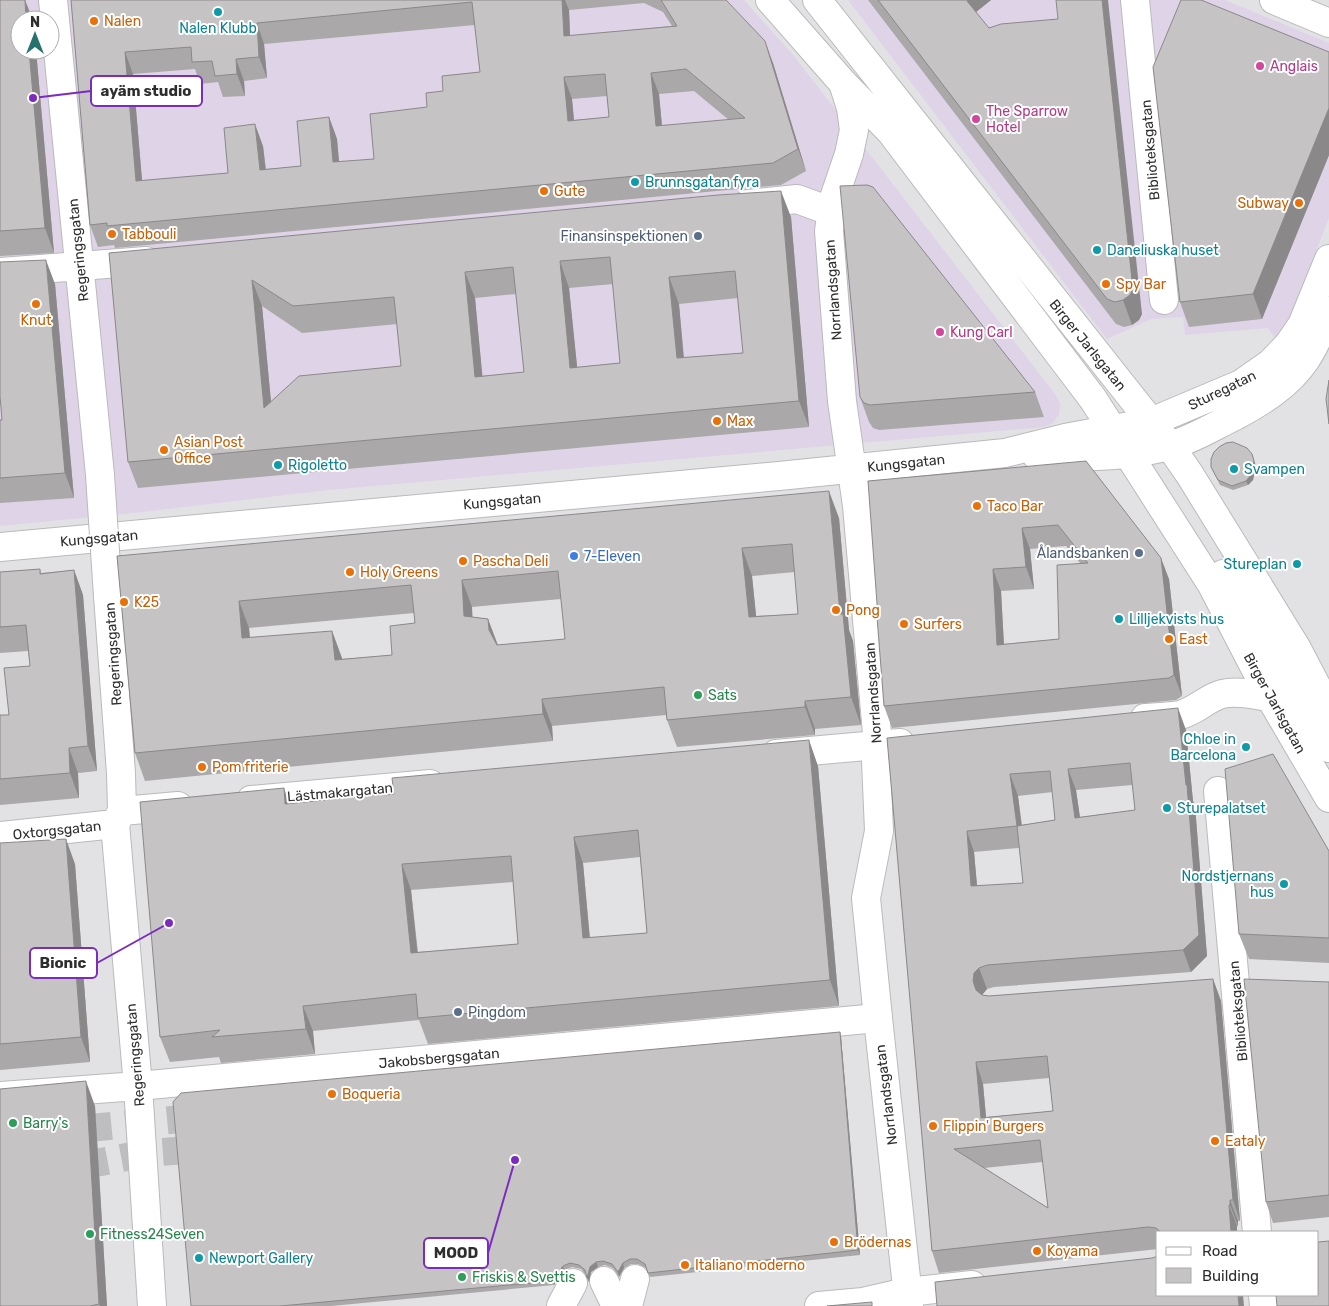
<svg xmlns="http://www.w3.org/2000/svg" width="1329" height="1306" font-family="Rubik,sans-serif">
	<style>
		.commercial { fill: #dfd3e7; fill-rule: evenodd }
		.lines { fill: none; stroke-linecap: round; stroke-linejoin: round }
		.secondary-tunnel { stroke: #bebec1; stroke-width: 28; stroke-dasharray: 28 14; stroke-linecap: butt }
		.street-casing { stroke: #bababc; stroke-width: 30 }
		.secondary-casing { stroke: #bababc; stroke-width: 30 }
		.street { stroke: #fff; stroke-width: 28 }
		.secondary { stroke: #fff; stroke-width: 28 }
		.street-bridge-casing { stroke: #bababc; stroke-width: 30; stroke-linecap: butt }
		.street-bridge { stroke: #fff; stroke-width: 28 }
		.wall { fill: #aaa8a9; fill-rule: evenodd }
		.shaded-wall { fill: #8b8889 }
		.building { fill: #c6c3c4; stroke: #8b8889; fill-rule: evenodd }
		.culture-dot { fill: #0f9aa8; stroke: #fff; stroke-width: 2 }
		.food-dot { fill: #e8710a; stroke: #fff; stroke-width: 2 }
		.hotel-dot { fill: #d1479c; stroke: #fff; stroke-width: 2 }
		.service-dot { fill: #5c6f8a; stroke: #fff; stroke-width: 2 }
		.shop-dot { fill: #3f7fe0; stroke: #fff; stroke-width: 2 }
		.leisure-dot { fill: #2e9e5b; stroke: #fff; stroke-width: 2 }
		.labels { text-anchor: middle; stroke-width: 4; stroke-linejoin: round; paint-order: stroke }
		.food-label { font-size: 14px; fill: #c56008; stroke: #fff; text-anchor: start }
		.culture-label { font-size: 14px; fill: #0d838f; stroke: #fff; text-anchor: start }
		.hotel-label { font-size: 14px; fill: #b23c85; stroke: #fff; text-anchor: start }
		.street-label { font-size: 14px; fill: #2e2e2f; stroke: #fff }
		.service-label { font-size: 14px; fill: #4e5e75; stroke: #fff; text-anchor: end }
		.shop-label { font-size: 14px; fill: #366cbe; stroke: #fff; text-anchor: start }
		.leisure-label { font-size: 14px; fill: #27864d; stroke: #fff; text-anchor: start }
		.leader { fill: none; stroke: #7b2cbf; stroke-width: 2 }
		.callout-dot { fill: #7b2cbf; stroke: #fff; stroke-width: 2 }
		.callout { fill: #fff; stroke: #7b2cbf; stroke-width: 2 }
		.callout-label { font-size: 15px; text-anchor: middle; font-weight: bold; fill: #2e2e2f }
	</style>
	<rect width="100%" height="100%" fill="#e2e2e5"/>
	<!-- commercial -->
	<path class="commercial" d="M 0,0 L 744,0 L 794,56 L 1055,394 L 1060,403 L 1059,414 L 1053,423 L 1044,427 L 329,490 L 134,513 L 0,526 ZM 20,20 L 50,20 L 50,50 L 20,50 Z
		M 848,0 L 1225,0 L 1329,43 L 1329,218 L 1288,323 L 1275,338 L 1268,328 L 1185,335 L 1183,317 L 1151,319 L 1107,339 Z"/>
	<g class="lines">
		<!-- secondary-tunnel -->
		<path class="secondary-tunnel" d="M 0,1137 L 211,1116
			M 0,1191 L 14,1185 L 74,1167 L 148,1153 L 213,1148"/>
		<!-- street casing -->
		<g class="street-casing">
			<path id="street" d="M 53,0 L 100,475
				M 1135,0 L 1164,300
				M 1274,0 L 1329,23
				M 748,204 L 797,199 L 830,211
				M 0,272 L 146,261
				M 108,596 L 121,773 L 122,811 L 115,824 L 138,1086 L 152,1306
				M 1145,718 C 1156,717 1169,717 1180,715 C 1196,711 1207,698 1222,694 C 1238,690 1254,695 1270,697
				M 776,754 L 900,743
				M 1218,791 L 1257,1232
				M 251,800 L 430,784
				M 122,811 L 178,806
				M 0,836 L 115,824
				M 0,1096 L 138,1086 L 878,1018
				M 1263,1295 L 1264,1306
				M 819,1306 L 863,1302 L 907,1292 L 972,1285"/>
		</g>
		<!-- secondary casing -->
		<g class="secondary-casing">
			<path id="secondary" d="M 770,0 L 843,83 L 891,132 L 1093,399 L 1212,585 L 1270,697 L 1329,798
				M 817,0 L 1170,446 L 1190,475 L 1296,647 L 1329,710
				M 843,83 L 851,108 L 854,130 L 849,154 L 833,201 L 829,231 L 842,401 L 857,506 L 878,745 L 876,761 L 879,831 L 866,898 L 878,1018 L 909,1306
				M 1036,455 C 1079,458 1127,457 1169,446 C 1192,440 1214,426 1235,416 C 1261,402 1289,385 1306,359 C 1316,345 1322,328 1329,311
				M 0,547 L 779,476 L 1005,453 L 1065,438 L 1151,422 L 1241,384 L 1271,363 L 1289,344 L 1302,325 L 1329,259
				M 1223,574 L 1269,642 L 1329,748
				M 604,1281 L 616,1306
				M 561,1306 L 573,1283
				M 628,1306 L 635,1279"/>
		</g>
		<!-- street -->
		<use href="#street" class="street"/>
		<!-- secondary -->
		<use href="#secondary" class="secondary"/>
		<!-- street-bridge casing -->
		<g class="street-bridge-casing">
			<path id="street-bridge" d="M 100,475 L 108,596"/>
		</g>
		<!-- street-bridge -->
		<use href="#street-bridge" class="street-bridge"/>
	</g>
	<!-- wall -->
	<path class="wall" d="M 0,0 L 20,50 L 36,50 L 54,253 L 0,256 Z
		M 71,0 L 726,0 L 773,63 L 806,171 L 781,185 L 115,248 L 114,245 L 98,247 L 90,225 ZM 644,3 L 663,12 L 672,26 L 570,36 L 569,10 ZM 475,25 L 480,72 L 443,91 L 374,159 L 339,162 L 337,139 L 329,117 L 301,166 L 266,169 L 263,146 L 228,173 L 142,181 L 133,74 L 195,69 L 200,84 L 218,82 L 223,97 L 245,96 L 244,81 L 267,78 L 264,44 ZM 694,91 L 729,120 L 662,126 L 659,94 ZM 607,96 L 609,117 L 574,120 L 572,99 Z
		M 868,0 L 991,0 L 976,12 L 1142,314 L 1139,320 L 1132,325 L 1124,327 L 1116,324 Z
		M 1329,52 L 1329,155 L 1262,319 L 1189,327 L 1180,302 Z
		M 791,217 L 809,427 L 138,488 L 128,462 L 109,253 ZM 613,284 L 620,363 L 577,367 L 569,288 ZM 516,294 L 524,372 L 482,376 L 475,298 ZM 738,298 L 743,353 L 684,358 L 679,304 ZM 262,306 L 302,333 L 397,324 L 401,366 L 271,402 Z
		M 55,284 L 74,498 L 0,503 L 0,420 L 2,420 Z
		M 1035,392 L 1044,417 L 879,430 L 873,428 L 869,422 L 860,397 Z
		M 1252,454 L 1256,466 L 1253,480 L 1248,485 L 1233,490 L 1220,485 L 1211,467 Z
		M 1086,461 L 1169,579 L 1182,696 L 1176,700 L 892,728 L 884,706 L 878,617 ZM 1066,546 L 1080,563 L 1059,639 L 1004,644 L 1001,591 L 1034,589 L 1030,549 Z
		M 839,518 L 849,630 L 853,641 L 861,725 L 815,729 L 815,735 L 677,747 L 667,720 L 666,715 L 552,726 L 553,741 L 145,781 L 135,753 L 117,556 ZM 795,572 L 798,614 L 756,616 L 752,576 ZM 561,599 L 565,639 L 498,645 L 488,619 L 472,617 L 472,607 ZM 414,613 L 415,623 L 392,655 L 342,659 L 332,631 L 250,638 L 249,628 Z
		M 40,569 L 41,573 L 74,570 L 83,595 L 97,771 L 78,773 L 79,798 L 0,805 L 0,715 L 9,715 L 30,666 L 28,651 L 0,653 L 0,572 Z
		M 1186,730 L 1193,801 L 1195,806 L 1207,956 L 1191,972 L 994,987 L 987,989 L 982,995 L 989,996 L 1213,979 L 1221,1001 L 1240,1221 L 1238,1221 L 1238,1226 L 1237,1226 L 1237,1232 L 1158,1232 L 1158,1249 L 939,1273 L 932,1251 L 887,738 ZM 1132,785 L 1135,810 L 1080,817 L 1076,790 ZM 1053,792 L 1055,820 L 1022,825 L 1018,796 ZM 1019,848 L 1023,883 L 977,886 L 974,852 ZM 1049,1078 L 1053,1111 L 986,1117 L 983,1084 ZM 1043,1162 L 1048,1208 L 984,1168 Z
		M 818,766 L 839,1006 L 428,1044 L 419,1020 L 313,1031 L 315,1054 L 221,1063 L 219,1057 L 170,1062 L 160,1037 L 289,803 ZM 640,857 L 647,933 L 590,938 L 583,863 ZM 513,882 L 518,944 L 418,952 L 411,890 Z
		M 0,843 L 75,864 L 90,1062 L 0,1070 Z
		M 1329,851 L 1329,963 L 1249,959 L 1239,934 Z
		M 1329,982 L 1329,1217 L 1273,1223 L 1266,1202 Z
		M 840,1032 L 841,1037 L 860,1255 L 650,1277 L 646,1268 L 638,1264 L 631,1264 L 624,1268 L 619,1277 L 613,1268 L 605,1265 L 598,1267 L 591,1272 L 589,1282 L 586,1275 L 581,1269 L 572,1267 L 564,1270 L 554,1285 L 331,1306 L 191,1306 Z
		M 95,1106 L 107,1306 L 0,1306 Z"/>
	<!-- shaded-wall -->
	<path class="shaded-wall" d="M 25,0 L 33,20 L 26,20 Z
		M 562,0 L 565,0 L 569,10 L 571,58 L 564,36 Z
		M 968,0 L 991,0 L 976,12 L 967,1 Z
		M 1102,0 L 1108,0 L 1142,314 L 1139,320 L 1132,325 L 1123,300 Z
		M 257,23 L 264,44 L 267,78 L 259,57 Z
		M 765,41 L 773,63 L 806,171 L 798,149 Z
		M 29,50 L 36,50 L 54,253 L 45,228 Z
		M 125,52 L 133,74 L 144,203 L 136,181 Z
		M 236,59 L 244,81 L 245,96 L 237,74 Z
		M 651,73 L 659,94 L 664,148 L 656,126 Z
		M 564,77 L 572,99 L 576,143 L 568,121 Z
		M 1329,108 L 1329,155 L 1262,319 L 1253,294 Z
		M 329,117 L 337,139 L 341,184 L 333,162 Z
		M 255,124 L 263,146 L 268,192 L 260,170 Z
		M 781,191 L 791,217 L 809,427 L 799,401 Z
		M 46,260 L 55,284 L 74,498 L 65,473 Z
		M 560,261 L 569,288 L 580,395 L 570,368 Z
		M 465,272 L 475,298 L 485,403 L 475,377 Z
		M 669,277 L 679,304 L 686,385 L 677,358 Z
		M 252,280 L 262,306 L 274,434 L 264,408 Z
		M 1254,461 L 1256,466 L 1253,480 L 1248,485 L 1246,481 Z
		M 829,491 L 839,518 L 849,630 L 853,641 L 861,725 L 851,697 L 840,614 Z
		M 1022,528 L 1030,549 L 1034,589 L 1026,567 Z
		M 742,548 L 752,576 L 759,644 L 749,617 Z
		M 1161,558 L 1169,579 L 1182,696 L 1174,675 Z
		M 993,569 L 1001,591 L 1005,666 L 997,645 Z
		M 74,570 L 83,595 L 97,771 L 88,746 Z
		M 462,580 L 472,607 L 474,644 L 464,616 Z
		M 239,601 L 249,628 L 252,666 L 242,638 Z
		M 488,619 L 498,646 L 499,657 L 489,630 Z
		M 332,631 L 342,658 L 345,687 L 335,660 Z
		M 542,699 L 552,726 L 553,741 L 543,714 Z
		M 805,701 L 815,729 L 815,735 L 805,707 Z
		M 1178,708 L 1186,730 L 1193,801 L 1195,806 L 1207,956 L 1191,972 L 1183,950 L 1186,785 Z
		M 809,740 L 818,766 L 839,1006 L 830,980 Z
		M 69,748 L 78,773 L 79,798 L 70,773 Z
		M 1068,769 L 1076,790 L 1083,839 L 1075,818 Z
		M 1010,774 L 1018,796 L 1024,847 L 1017,826 Z
		M 284,788 L 293,814 L 285,804 Z
		M 967,831 L 974,852 L 979,907 L 971,886 Z
		M 574,837 L 583,863 L 592,964 L 583,938 Z
		M 66,839 L 75,864 L 90,1062 L 81,1037 Z
		M 402,864 L 411,890 L 420,979 L 411,953 Z
		M 979,968 L 987,989 L 982,995 L 980,1003 L 973,981 L 974,973 Z
		M 1213,979 L 1221,1001 L 1240,1221 L 1233,1200 Z
		M 303,1006 L 313,1031 L 315,1054 L 306,1029 Z
		M 840,1032 L 841,1037 L 860,1255 L 858,1250 Z
		M 976,1062 L 983,1084 L 988,1139 L 981,1118 Z
		M 86,1081 L 95,1106 L 107,1306 L 100,1306 L 99,1304 Z
		M 1230,1200 L 1238,1221 L 1238,1226 L 1230,1205 Z
		M 1229,1205 L 1237,1226 L 1237,1232 L 1231,1232 Z
		M 596,1262 L 598,1267 L 591,1272 L 589,1282 L 587,1278 L 590,1267 Z
		M 623,1263 L 624,1268 L 619,1277 L 618,1272 Z
		M 563,1266 L 564,1270 L 554,1285 L 553,1281 Z
		M 1238,1295 L 1243,1295 L 1244,1306 L 1239,1306 Z"/>
	<!-- building -->
	<path class="building" d="M 0,0 L 25,0 L 26,20 L 20,20 L 20,50 L 29,50 L 45,228 L 0,231 Z
		M 71,0 L 562,0 L 564,36 L 677,26 L 661,0 L 726,0 L 765,41 L 798,149 L 773,163 L 107,226 L 107,223 L 90,225 ZM 472,2 L 480,72 L 442,76 L 443,91 L 426,93 L 427,107 L 370,114 L 374,159 L 333,162 L 329,117 L 297,121 L 301,166 L 260,170 L 255,124 L 224,128 L 228,173 L 136,181 L 125,52 L 191,47 L 192,62 L 212,61 L 215,76 L 237,74 L 236,59 L 259,57 L 257,23 ZM 686,69 L 745,118 L 656,126 L 651,73 ZM 605,74 L 609,117 L 568,121 L 564,77 Z
		M 878,0 L 968,0 L 967,1 L 989,28 L 1001,24 L 1058,19 L 1056,0 L 1102,0 L 1133,289 L 1130,295 L 1123,300 L 1115,302 L 1107,299 Z
		M 1181,0 L 1201,0 L 1329,52 L 1329,108 L 1253,294 L 1180,302 L 1153,67 Z
		M 867,185 L 873,187 L 1035,392 L 870,405 L 864,403 L 860,397 L 840,186 Z
		M 781,191 L 799,401 L 128,462 L 109,253 L 718,195 ZM 610,257 L 620,363 L 570,368 L 560,261 ZM 513,267 L 524,372 L 475,377 L 465,272 ZM 735,271 L 743,353 L 677,358 L 669,277 ZM 252,280 L 293,306 L 394,297 L 401,366 L 299,376 L 264,408 Z
		M 46,260 L 65,473 L 0,478 L 0,420 L 2,420 L 0,396 L 0,262 Z
		M 1329,380 L 1329,424 L 1326,399 Z
		M 1233,442 L 1247,448 L 1252,454 L 1254,461 L 1251,475 L 1246,481 L 1232,486 L 1218,480 L 1211,467 L 1211,459 L 1214,452 L 1219,447 L 1226,443 Z
		M 1086,461 L 1161,558 L 1174,675 L 1169,678 L 884,706 L 877,617 L 878,617 L 868,481 ZM 1058,525 L 1088,563 L 1057,565 L 1059,639 L 997,645 L 993,569 L 1026,567 L 1022,528 Z
		M 829,491 L 840,614 L 843,614 L 851,697 L 805,701 L 805,707 L 667,720 L 664,687 L 542,699 L 543,714 L 135,753 L 117,556 ZM 792,544 L 798,614 L 749,617 L 742,548 ZM 558,571 L 565,639 L 497,645 L 489,630 L 488,619 L 464,616 L 462,580 ZM 411,585 L 415,623 L 390,626 L 392,655 L 335,660 L 332,631 L 242,638 L 239,601 Z
		M 40,569 L 40,574 L 74,570 L 88,746 L 69,748 L 70,773 L 0,779 L 0,715 L 9,715 L 4,668 L 30,666 L 26,625 L 0,627 L 0,572 Z
		M 1178,708 L 1186,785 L 1187,785 L 1199,935 L 1183,950 L 987,965 L 979,968 L 974,973 L 973,981 L 976,990 L 982,995 L 989,996 L 1213,979 L 1233,1200 L 1230,1200 L 1230,1205 L 1229,1205 L 1231,1232 L 1161,1232 L 1156,1228 L 1148,1227 L 932,1251 L 887,738 ZM 1130,763 L 1135,810 L 1075,818 L 1068,769 ZM 1050,771 L 1055,820 L 1017,826 L 1023,883 L 971,886 L 967,831 L 1017,826 L 1010,774 ZM 1047,1056 L 1053,1111 L 981,1118 L 976,1062 ZM 1040,1140 L 1048,1208 L 954,1149 Z
		M 809,740 L 830,980 L 418,1018 L 416,994 L 303,1006 L 306,1029 L 212,1037 L 220,1030 L 160,1037 L 140,802 L 284,788 L 285,804 L 344,798 L 394,794 L 392,778 ZM 638,830 L 647,933 L 583,938 L 574,837 ZM 511,856 L 518,944 L 411,953 L 402,864 Z
		M 1273,754 L 1329,851 L 1329,938 L 1239,934 L 1225,769 Z
		M 66,839 L 81,1037 L 0,1044 L 0,843 Z
		M 1244,979 L 1329,982 L 1329,1195 L 1266,1202 Z
		M 840,1032 L 858,1250 L 648,1273 L 645,1264 L 637,1259 L 630,1259 L 623,1263 L 618,1272 L 612,1264 L 603,1261 L 596,1262 L 590,1267 L 587,1278 L 585,1270 L 579,1265 L 570,1263 L 563,1266 L 553,1281 L 280,1306 L 191,1306 L 173,1102 L 181,1093 Z
		M 86,1081 L 99,1304 L 90,1306 L 0,1306 L 0,1089 Z
		M 1329,1241 L 1329,1306 L 1277,1306 L 1276,1295 L 1318,1295 L 1318,1242 Z
		M 1158,1256 L 1158,1295 L 1238,1295 L 1239,1306 L 937,1306 L 935,1282 L 1152,1258 Z
		M 872,1302 L 872,1306 L 827,1306 Z"/>
	<!-- markers -->
	<g class="culture-dot">
		<circle cx="218" cy="12" r="5"/>
		<circle cx="635" cy="182" r="5"/>
		<circle cx="1097" cy="250" r="5"/>
		<circle cx="278" cy="465" r="5"/>
		<circle cx="1234" cy="469" r="5"/>
		<circle cx="1297" cy="564" r="5"/>
		<circle cx="1119" cy="619" r="5"/>
		<circle cx="1246" cy="747" r="5"/>
		<circle cx="1167" cy="808" r="5"/>
		<circle cx="1284" cy="884" r="5"/>
		<circle cx="199" cy="1258" r="5"/>
	</g>
	<g class="food-dot">
		<circle cx="94" cy="21" r="5"/>
		<circle cx="544" cy="191" r="5"/>
		<circle cx="1299" cy="203" r="5"/>
		<circle cx="112" cy="234" r="5"/>
		<circle cx="1106" cy="284" r="5"/>
		<circle cx="36" cy="304" r="5"/>
		<circle cx="717" cy="421" r="5"/>
		<circle cx="164" cy="450" r="5"/>
		<circle cx="977" cy="506" r="5"/>
		<circle cx="463" cy="561" r="5"/>
		<circle cx="350" cy="572" r="5"/>
		<circle cx="124" cy="602" r="5"/>
		<circle cx="836" cy="610" r="5"/>
		<circle cx="904" cy="624" r="5"/>
		<circle cx="1169" cy="639" r="5"/>
		<circle cx="202" cy="767" r="5"/>
		<circle cx="332" cy="1094" r="5"/>
		<circle cx="933" cy="1126" r="5"/>
		<circle cx="1215" cy="1141" r="5"/>
		<circle cx="834" cy="1242" r="5"/>
		<circle cx="1037" cy="1251" r="5"/>
		<circle cx="685" cy="1265" r="5"/>
	</g>
	<g class="hotel-dot">
		<circle cx="1260" cy="66" r="5"/>
		<circle cx="976" cy="119" r="5"/>
		<circle cx="940" cy="332" r="5"/>
	</g>
	<g class="service-dot">
		<circle cx="698" cy="236" r="5"/>
		<circle cx="1139" cy="553" r="5"/>
		<circle cx="458" cy="1012" r="5"/>
	</g>
	<circle class="shop-dot" cx="574" cy="556" r="5"/>
	<g class="leisure-dot">
		<circle cx="698" cy="695" r="5"/>
		<circle cx="13" cy="1123" r="5"/>
		<circle cx="90" cy="1234" r="5"/>
		<circle cx="462" cy="1277" r="5"/>
	</g>
	<g class="labels">
		<!-- food labels -->
		<g class="food-label">
			<text x="104" y="26">Nalen</text>
			<text x="554" y="196">Gute</text>
			<text x="1289" y="208" text-anchor="end">Subway</text>
			<text x="122" y="239">Tabbouli</text>
			<text x="1116" y="289">Spy Bar</text>
			<text x="36" y="325" text-anchor="middle">Knut</text>
			<text x="727" y="426">Max</text>
			<text x="174" y="447">Asian Post<tspan x="174" dy="16">Office</tspan></text>
			<text x="987" y="511">Taco Bar</text>
			<text x="473" y="566">Pascha Deli</text>
			<text x="360" y="577">Holy Greens</text>
			<text x="134" y="607">K25</text>
			<text x="846" y="615">Pong</text>
			<text x="914" y="629">Surfers</text>
			<text x="1179" y="644">East</text>
			<text x="212" y="772">Pom friterie</text>
			<text x="342" y="1099">Boqueria</text>
			<text x="943" y="1131">Flippin' Burgers</text>
			<text x="1225" y="1146">Eataly</text>
			<text x="844" y="1247">Brödernas</text>
			<text x="1047" y="1256">Koyama</text>
			<text x="695" y="1270">Italiano moderno</text>
		</g>
		<!-- culture labels -->
		<g class="culture-label">
			<text x="218" y="33" text-anchor="middle">Nalen Klubb</text>
			<text x="645" y="187">Brunnsgatan fyra</text>
			<text x="1107" y="255">Daneliuska huset</text>
			<text x="288" y="470">Rigoletto</text>
			<text x="1244" y="474">Svampen</text>
			<text x="1287" y="569" text-anchor="end">Stureplan</text>
			<text x="1129" y="624">Lilljekvists hus</text>
			<text x="1236" y="744" text-anchor="end">Chloe in<tspan x="1236" dy="16">Barcelona</tspan></text>
			<text x="1177" y="813">Sturepalatset</text>
			<text x="1274" y="881" text-anchor="end">Nordstjernans<tspan x="1274" dy="16">hus</tspan></text>
			<text x="209" y="1263">Newport Gallery</text>
		</g>
		<!-- hotel labels -->
		<g class="hotel-label">
			<text x="1270" y="71">Anglais</text>
			<text x="986" y="116">The Sparrow<tspan x="986" dy="16">Hotel</tspan></text>
			<text x="950" y="337">Kung Carl</text>
		</g>
		<!-- street labels -->
		<g class="street-label">
			<text transform="translate(1150 150) rotate(-95)" y="5">Biblioteksgatan</text>
			<text transform="translate(78 250) rotate(-96)" y="5">Regeringsgatan</text>
			<text transform="translate(833 290) rotate(-94)" y="5">Norrlandsgatan</text>
			<text transform="translate(1088 345) rotate(51)" y="5">Birger Jarlsgatan</text>
			<text transform="translate(1222 390) rotate(-26)" y="5">Sturegatan</text>
			<text transform="translate(906 463) rotate(-6)" y="5">Kungsgatan</text>
			<text transform="translate(502 501) rotate(-5)" y="5">Kungsgatan</text>
			<text transform="translate(99 538) rotate(-5)" y="5">Kungsgatan</text>
			<text transform="translate(113 654) rotate(-94)" y="5">Regeringsgatan</text>
			<text transform="translate(873 693) rotate(-94)" y="5">Norrlandsgatan</text>
			<text transform="translate(1275 703) rotate(61)" y="5">Birger Jarlsgatan</text>
			<text transform="translate(340 792) rotate(-5)" y="5">Lästmakargatan</text>
			<text transform="translate(57 830) rotate(-6)" y="5">Oxtorgsgatan</text>
			<text transform="translate(1238 1011) rotate(-95)" y="5">Biblioteksgatan</text>
			<text transform="translate(135 1055) rotate(-95)" y="5">Regeringsgatan</text>
			<text transform="translate(439 1058) rotate(-5)" y="5">Jakobsbergsgatan</text>
			<text transform="translate(886 1095) rotate(-97)" y="5">Norrlandsgatan</text>
		</g>
		<!-- service labels -->
		<g class="service-label">
			<text x="688" y="241">Finansinspektionen</text>
			<text x="1129" y="558">Ålandsbanken</text>
			<text x="468" y="1017" text-anchor="start">Pingdom</text>
		</g>
		<!-- shop labels -->
		<g class="shop-label">
			<text x="584" y="561">7-Eleven</text>
		</g>
		<!-- leisure labels -->
		<g class="leisure-label">
			<text x="708" y="700">Sats</text>
			<text x="23" y="1128">Barry's</text>
			<text x="100" y="1239">Fitness24Seven</text>
			<text x="472" y="1282">Friskis &amp; Svettis</text>
		</g>
	</g>
	<!-- callouts -->
	<path class="leader" d="M33 98L91 91M169 923L97 963M515 1160L488 1253"/>
	<g class="callout-dot">
		<circle cx="33" cy="98" r="5"/>
		<circle cx="169" cy="923" r="5"/>
		<circle cx="515" cy="1160" r="5"/>
	</g>
	<g class="callout">
		<rect x="91" y="76" width="111" height="30" rx="5"/>
		<rect x="30" y="948" width="67" height="30" rx="5"/>
		<rect x="424" y="1238" width="64" height="30" rx="5"/>
	</g>
	<g class="callout-label">
		<text x="146" y="96">ayäm studio</text>
		<text x="63" y="968">Bionic</text>
		<text x="456" y="1258">MOOD</text>
	</g>
	<!-- legend -->
	<rect x="1156" y="1231" width="162" height="65" fill="#ffffff" stroke="#ababac"/>
	<rect x="1166" y="1247" width="25" height="8" fill="#ffffff" stroke="#ababac"/>
	<text x="1202" y="1256" font-size="15" fill="#2e2e2f">Road</text>
	<rect x="1166" y="1268" width="25" height="15" fill="#c6c3c4" stroke="#ababac"/>
	<text x="1202" y="1281" font-size="15" fill="#2e2e2f">Building</text>
	<!-- north arrow -->
	<g transform="translate(35 35)"><circle r="24" fill="#ffffff" stroke="#ababac"/>
	<path d="M0-4L9 19L0 12L-9 19Z" fill="#27716e"/>
	<text y="-8" font-size="14" font-weight="bold" text-anchor="middle" fill="#2e2e2f">N</text>
	</g>
</svg>
